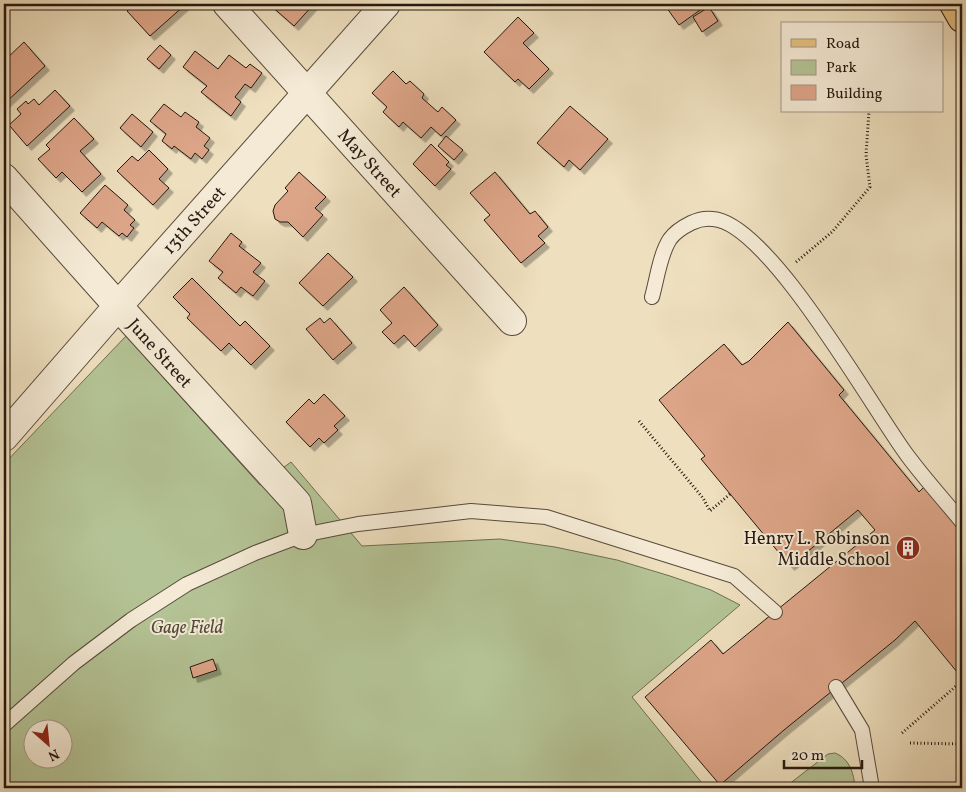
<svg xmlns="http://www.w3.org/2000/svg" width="966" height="792" font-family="Vollkorn,serif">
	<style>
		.green { fill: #b4c395; stroke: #6d6e52; fill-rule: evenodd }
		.building { fill: #dda588; stroke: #261810; filter: url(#shadow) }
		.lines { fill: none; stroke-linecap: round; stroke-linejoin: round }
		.service-casing { stroke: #584a3c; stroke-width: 16 }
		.minor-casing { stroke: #584a3c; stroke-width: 30 }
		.primary-casing { stroke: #261810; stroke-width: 30 }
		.path { stroke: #261810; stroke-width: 3; stroke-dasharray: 1 2.5; stroke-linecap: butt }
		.service { stroke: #f4ead5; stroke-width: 14 }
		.minor { stroke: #f4ead5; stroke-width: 28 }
		.primary { stroke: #e7c07f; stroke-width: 28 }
		.labels { text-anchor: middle; stroke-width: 4; stroke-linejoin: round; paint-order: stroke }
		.street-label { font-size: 18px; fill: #261810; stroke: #f4ead5 }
		.poi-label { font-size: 18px; fill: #261810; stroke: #f4ead5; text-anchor: end }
		.park-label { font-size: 18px; font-style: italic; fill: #514b38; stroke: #f4ead5 }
	</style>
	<defs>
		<filter id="shadow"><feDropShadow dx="4.5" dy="4.5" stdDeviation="0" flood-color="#0004"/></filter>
	</defs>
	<rect width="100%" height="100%" fill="#eedfbe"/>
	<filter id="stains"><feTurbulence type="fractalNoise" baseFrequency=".004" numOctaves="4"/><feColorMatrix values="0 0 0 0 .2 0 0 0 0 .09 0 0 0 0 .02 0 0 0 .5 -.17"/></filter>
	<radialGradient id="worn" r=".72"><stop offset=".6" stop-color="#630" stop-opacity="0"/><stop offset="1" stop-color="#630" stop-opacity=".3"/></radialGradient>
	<!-- green -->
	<path class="green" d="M 126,336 L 260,485 L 291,462 L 362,546 L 500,539 L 555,547 L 617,560 L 670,576 L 711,590 L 740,605 L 632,697 L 706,788 L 4,788 L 4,464 ZM 32,730 L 62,730 L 62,760 L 32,760 Z
		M 835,753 C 850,759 854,774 855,788 L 784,788 L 828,754 Z"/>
	<!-- building -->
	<path class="building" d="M 136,4 L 145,4 L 146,5 L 147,4 L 186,4 L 150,36 L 127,11 Z
		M 269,4 L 314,4 L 294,26 Z
		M 664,4 L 700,4 L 703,8 L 679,25 Z
		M 709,7 L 718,21 L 702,32 L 693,17 Z
		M 518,17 L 534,33 L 523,43 L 549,69 L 529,89 L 518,79 L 515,82 L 484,52 Z
		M 24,42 L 45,66 L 4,104 L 4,61 Z
		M 160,45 L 171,55 L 159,69 L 147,59 Z
		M 195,51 L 218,69 L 229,55 L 246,68 L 250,64 L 262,73 L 251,88 L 245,84 L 235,97 L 241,102 L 231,116 L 201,92 L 207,86 L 183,67 Z
		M 393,71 L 406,84 L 410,81 L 424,94 L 422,98 L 438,112 L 442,107 L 456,120 L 441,136 L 431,127 L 421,138 L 403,122 L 399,127 L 383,112 L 387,107 L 372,93 Z
		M 55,90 L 70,106 L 27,146 L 9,125 L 21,114 L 17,109 L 26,101 L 28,104 L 34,99 L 39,105 Z
		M 164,104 L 181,117 L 185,112 L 199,122 L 196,127 L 210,138 L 204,146 L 209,150 L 202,159 L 195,153 L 191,159 L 174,146 L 172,149 L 162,141 L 166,134 L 150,121 Z
		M 570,106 L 608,139 L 580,170 L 569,160 L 564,167 L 537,143 Z
		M 132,114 L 153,132 L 141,147 L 120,128 Z
		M 74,118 L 94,139 L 80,151 L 101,174 L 82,192 L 62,172 L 56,178 L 38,159 L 50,149 L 46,145 Z
		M 446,136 L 463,150 L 454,160 L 438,146 Z
		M 431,144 L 449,162 L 446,165 L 451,169 L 435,186 L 413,164 Z
		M 149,150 L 168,169 L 159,179 L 169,188 L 153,205 L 117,171 L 132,156 L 138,161 Z
		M 299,172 L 326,197 L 315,208 L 323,215 L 303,237 L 288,222 L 280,222 L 275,219 L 273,211 L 275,205 L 288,191 L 285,188 Z
		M 495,172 L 530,214 L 535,211 L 548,227 L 538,236 L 545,243 L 521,263 L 484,220 L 490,215 L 470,193 Z
		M 105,185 L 128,205 L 124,210 L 135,220 L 130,225 L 134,228 L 127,237 L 122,233 L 119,236 L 102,222 L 97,228 L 80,213 Z
		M 231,233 L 242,242 L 239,246 L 261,263 L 253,272 L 265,281 L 253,296 L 241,287 L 236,293 L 218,278 L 223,272 L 209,261 Z
		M 328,253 L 353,277 L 323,306 L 299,283 Z
		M 192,278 L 240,326 L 245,321 L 270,346 L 251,365 L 229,343 L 221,351 L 187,318 L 190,314 L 173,297 Z
		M 404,287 L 438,325 L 415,347 L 404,335 L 394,344 L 382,332 L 392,323 L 380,310 Z
		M 320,318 L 324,323 L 330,318 L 352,343 L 333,360 L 306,329 Z
		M 788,322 L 844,390 L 839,395 L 919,492 L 925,486 L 962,531 L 962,678 L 915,621 L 895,640 L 784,730 L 720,785 L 645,697 L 711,640 L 723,654 L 875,530 L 858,510 L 790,566 L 701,459 L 705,456 L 659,400 L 724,344 L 742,365 L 749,361 Z
		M 324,394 L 345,416 L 334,426 L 338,430 L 324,443 L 319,438 L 310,447 L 286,422 L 309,399 L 314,404 Z
		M 213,659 L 217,670 L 193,678 L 190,667 Z"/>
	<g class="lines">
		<!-- service casing -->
		<g class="service-casing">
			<path id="service" d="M 652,297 C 657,279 660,254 670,239 C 675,232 683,227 691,223 C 697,220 706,218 713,219 C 769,223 872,408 907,455 C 924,478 944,500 962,522
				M 836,687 L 862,730 L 872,788
				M 4,725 L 74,663 L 131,620 L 187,584 L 255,553 L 303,535 L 358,524 L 471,511 L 546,517 L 734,576 L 775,612"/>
		</g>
		<!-- minor casing -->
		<g class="minor-casing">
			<path id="minor" d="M 227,4 L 512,321
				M 4,178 L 118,306 L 297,503 L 303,535
				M 4,437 L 118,306 L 386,4"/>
		</g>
		<!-- primary casing -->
		<g class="primary-casing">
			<path id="primary" d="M 954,4 L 962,18"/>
		</g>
		<!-- path -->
		<path class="path" d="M 796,262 L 832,232 L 870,187 L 866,155 L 869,111
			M 639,421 L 703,498 L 710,511 L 730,494
			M 902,733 L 962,681
			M 910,743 L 962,744"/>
		<!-- service -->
		<use href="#service" class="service"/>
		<!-- minor -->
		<use href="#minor" class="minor"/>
		<!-- primary -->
		<use href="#primary" class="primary"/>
	</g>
	<!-- icons -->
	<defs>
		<g id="building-disc" transform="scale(1.25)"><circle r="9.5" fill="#8f2418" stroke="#f4ead5"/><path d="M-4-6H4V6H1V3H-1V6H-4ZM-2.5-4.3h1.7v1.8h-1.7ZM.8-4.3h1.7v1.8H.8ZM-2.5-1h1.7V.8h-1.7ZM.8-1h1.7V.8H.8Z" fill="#fff"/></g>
	</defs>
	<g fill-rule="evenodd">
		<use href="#building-disc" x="908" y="548"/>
	</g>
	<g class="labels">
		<!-- street labels -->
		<g class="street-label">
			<text transform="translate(370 163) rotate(48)" y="6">May Street</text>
			<text transform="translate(194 220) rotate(-48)" y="6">13th Street</text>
			<text transform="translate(160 353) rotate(48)" y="6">June Street</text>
		</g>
		<!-- poi labels -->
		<g class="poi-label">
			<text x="890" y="544">Henry L. Robinson<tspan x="890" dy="21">Middle School</tspan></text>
		</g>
		<!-- park labels -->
		<g class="park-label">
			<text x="187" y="633">Gage Field</text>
		</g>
	</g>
	<!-- margin -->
	<rect width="966" height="792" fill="none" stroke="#eedfbe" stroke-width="20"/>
	<rect x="5" y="5" width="956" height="782" fill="none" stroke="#261810" stroke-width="2.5"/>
	<rect x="10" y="10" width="946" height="772" fill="none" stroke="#261810"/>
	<!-- legend -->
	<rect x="781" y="22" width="162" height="90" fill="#f4ead5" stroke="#a29686"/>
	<rect x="791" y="39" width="25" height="8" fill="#e7c07f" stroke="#a29686"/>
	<text x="826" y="48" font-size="15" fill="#261810">Road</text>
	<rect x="791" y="60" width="25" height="15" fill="#b4c395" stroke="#a29686"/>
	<text x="826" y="72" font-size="15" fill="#261810">Park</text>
	<rect x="791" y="85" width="25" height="15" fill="#dda588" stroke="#a29686"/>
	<text x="826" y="98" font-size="15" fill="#261810">Building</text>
	<!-- north arrow -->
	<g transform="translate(48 744) rotate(153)"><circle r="24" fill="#f4ead5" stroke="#a29686"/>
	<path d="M0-4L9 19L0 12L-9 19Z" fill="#8f2418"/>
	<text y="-8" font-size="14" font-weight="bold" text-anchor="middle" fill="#261810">N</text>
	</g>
	<!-- scale -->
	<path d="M784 760v8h78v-8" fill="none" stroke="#261810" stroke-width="2.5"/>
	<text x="791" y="760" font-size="15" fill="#261810" stroke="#f4ead5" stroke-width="4" paint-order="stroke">20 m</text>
	<rect width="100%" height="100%" filter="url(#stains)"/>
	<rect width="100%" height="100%" fill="url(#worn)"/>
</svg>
